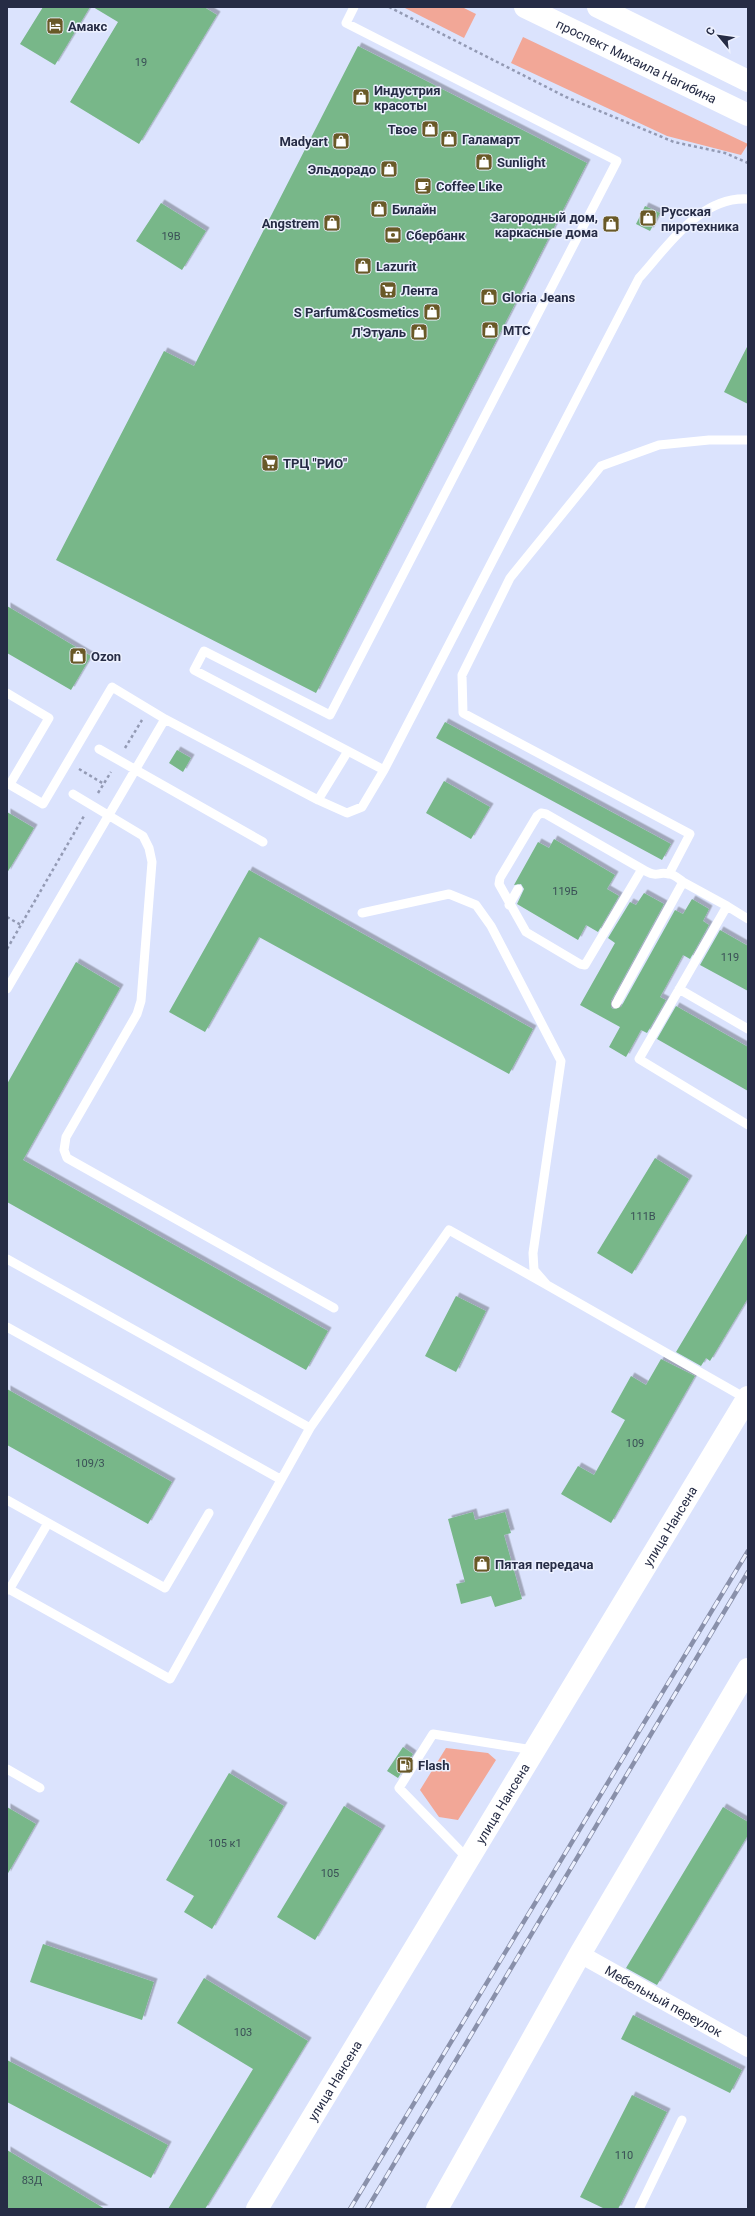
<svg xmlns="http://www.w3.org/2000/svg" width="755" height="2216" font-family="Roboto,sans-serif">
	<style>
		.green { fill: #f2a797 }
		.building { fill: #78b789; filter: url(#shadow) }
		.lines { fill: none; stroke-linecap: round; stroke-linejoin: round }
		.path { stroke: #939ab4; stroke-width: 2.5; stroke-dasharray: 3 3; stroke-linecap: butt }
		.service { stroke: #fff; stroke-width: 9 }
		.minor { stroke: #fff; stroke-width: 18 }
		.primary { stroke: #fff; stroke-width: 22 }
		.rail-casing { stroke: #8990aa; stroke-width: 4.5 }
		.rail { stroke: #ecf0fe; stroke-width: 3; stroke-dasharray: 9; stroke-linecap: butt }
		.labels { text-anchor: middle; stroke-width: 3; stroke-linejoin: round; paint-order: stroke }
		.number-label { font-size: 11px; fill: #3a4f56 }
		.poi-label { font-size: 13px; font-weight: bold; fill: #262c45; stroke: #ecf0fe; text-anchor: start }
		.street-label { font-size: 13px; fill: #262c45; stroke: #ecf0fe }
	</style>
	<defs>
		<filter id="shadow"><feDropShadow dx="3.5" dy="-3.5" stdDeviation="0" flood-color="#0004"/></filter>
	</defs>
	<rect width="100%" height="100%" fill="#dbe3fd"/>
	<!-- green -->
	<path class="green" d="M 403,7 L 462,7 L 476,14 L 464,38 Z
		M 523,37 L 748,144 L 741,155 L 667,136 L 511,63 Z
		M 446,1748 L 488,1753 L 496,1760 L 458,1820 L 439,1817 L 420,1790 Z"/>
	<!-- building -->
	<path class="building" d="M 43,7 L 90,7 L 55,65 L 20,44 Z
		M 93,7 L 204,7 L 217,15 L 139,144 L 70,102 L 118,22 Z
		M 358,46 L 587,163 L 316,693 L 56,560 L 164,351 L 194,366 Z
		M 161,203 L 206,231 L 182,270 L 136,241 Z
		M 645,206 L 660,213 L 650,231 L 636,224 Z
		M 748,345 L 748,404 L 724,392 Z
		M 7,606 L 91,656 L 71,690 L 7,653 Z
		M 445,722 L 671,844 L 662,860 L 436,738 Z
		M 177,750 L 191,758 L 183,772 L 169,763 Z
		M 444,781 L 490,807 L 471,839 L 426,813 Z
		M 7,812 L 34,828 L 7,873 Z
		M 554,839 L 615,875 L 607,889 L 619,896 L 598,932 L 586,925 L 578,940 L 517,904 L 524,889 L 521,884 L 514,885 L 538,842 L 549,848 Z
		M 249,870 L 533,1029 L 509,1074 L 259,937 L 205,1032 L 169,1012 Z
		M 644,893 L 664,904 L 611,1001 L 611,1007 L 613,1009 L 621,1007 L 675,910 L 683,914 L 692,899 L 709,909 L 703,921 L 709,925 L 690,959 L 683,955 L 660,997 L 666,1000 L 647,1033 L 641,1030 L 626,1057 L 609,1047 L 620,1027 L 580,1005 L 615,943 L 608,938 L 630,902 L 636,905 Z
		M 720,930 L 748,946 L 748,991 L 700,965 Z
		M 76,962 L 120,988 L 23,1160 L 328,1331 L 306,1370 L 7,1202 L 7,1084 Z
		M 676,1006 L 748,1047 L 748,1091 L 657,1039 Z
		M 655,1158 L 689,1179 L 632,1274 L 597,1253 Z
		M 748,1232 L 748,1298 L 710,1361 L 706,1358 L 701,1366 L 676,1352 Z
		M 456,1296 L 486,1311 L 456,1372 L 425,1356 Z
		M 661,1359 L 695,1376 L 611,1523 L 561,1494 L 578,1466 L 594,1475 L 625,1420 L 611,1412 L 631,1376 L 646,1385 Z
		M 7,1389 L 172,1482 L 148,1524 L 7,1445 Z
		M 473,1512 L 475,1520 L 505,1512 L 511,1533 L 504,1535 L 522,1599 L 495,1607 L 491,1596 L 461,1604 L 456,1584 L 465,1582 L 448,1519 Z
		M 403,1747 L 413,1754 L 398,1778 L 387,1771 Z
		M 229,1773 L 284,1806 L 212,1929 L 184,1912 L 194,1896 L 166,1880 Z
		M 344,1806 L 382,1829 L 315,1940 L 277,1917 Z
		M 7,1807 L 36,1824 L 7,1875 Z
		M 723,1807 L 748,1822 L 748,1835 L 657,1985 L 626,1968 Z
		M 43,1944 L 154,1982 L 142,2020 L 30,1982 Z
		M 204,1978 L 308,2041 L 205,2209 L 168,2209 L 253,2069 L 177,2023 Z
		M 633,2015 L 742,2070 L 730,2093 L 621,2039 Z
		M 7,2060 L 168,2145 L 151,2178 L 7,2102 Z
		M 632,2095 L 667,2112 L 618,2209 L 605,2209 L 580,2197 Z
		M 7,2150 L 105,2209 L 7,2209 Z"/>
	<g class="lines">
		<!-- path -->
		<path class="path" d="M 389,7 L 566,97 L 674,142 L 725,153 L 748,163
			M 125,748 L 142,720
			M 79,769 L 104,784
			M 98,793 L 111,772
			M 7,917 L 21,925
			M 7,949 L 84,816"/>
		<!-- service -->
		<path class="service" d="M 354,7 L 346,23 L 617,161 L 330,715 L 204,651 L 194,670 L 384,770 L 639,278 C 668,246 700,196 748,199
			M 7,693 L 49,718 L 10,784
			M 99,749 L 263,842
			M 7,783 L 43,804 L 112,687 L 165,719
			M 73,794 L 143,836 L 149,848 L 152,862 L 141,1001 L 137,1014 L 66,1137 L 64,1150 L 67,1158 L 334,1308
			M 318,800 L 347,813 L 362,807 L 384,770
			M 669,874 L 690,834 L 463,713 L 462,675 L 510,578 L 601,466 L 659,445 L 709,440 L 748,440
			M 683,882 L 727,906
			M 509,905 L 518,889
			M 362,913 L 449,894 L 476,905 L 491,926 L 561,1061 L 533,1253 L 534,1270 L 547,1285 L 747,1399
			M 748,919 L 727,906 L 639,1059 L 748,1125
			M 7,989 L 165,719 L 318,800 L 348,751
			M 679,989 L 748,1029
			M 616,1004 L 683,882 C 679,879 674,874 669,874 C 656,871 659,879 642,869 L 546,814 L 541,813 L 537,816 L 500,878 L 499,884 L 526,932 L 580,964 L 585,965 L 642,869
			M 7,1259 L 310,1428
			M 7,1327 L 280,1479
			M 7,1500 L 165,1588 L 209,1513
			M 7,1588 L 170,1679 L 310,1428 L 449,1230 L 547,1285
			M 9,1590 L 48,1523
			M 7,1769 L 40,1788
			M 468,1859 L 399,1788 L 433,1734 L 533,1750
			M 639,2209 L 682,2120"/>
		<!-- minor -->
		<path class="minor" id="s1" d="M 580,1954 L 748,2048"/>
		<!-- primary -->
		<g class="primary">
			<path id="s2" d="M 525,7 L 748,115"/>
			<path d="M 598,7 L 748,81"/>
			<path id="s3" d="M 257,2209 L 748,1397"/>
			<path d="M 437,2209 L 580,1954 L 748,1669"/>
		</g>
		<!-- rail casing -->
		<g class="rail-casing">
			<path id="rail" d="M 350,2209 L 748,1551
				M 367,2209 L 748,1572"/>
		</g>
		<!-- rail -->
		<use href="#rail" class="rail"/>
	</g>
	<!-- icons -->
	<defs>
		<g id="hotel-square" transform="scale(0.9)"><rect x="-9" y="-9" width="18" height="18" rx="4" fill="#695927" stroke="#ecf0fe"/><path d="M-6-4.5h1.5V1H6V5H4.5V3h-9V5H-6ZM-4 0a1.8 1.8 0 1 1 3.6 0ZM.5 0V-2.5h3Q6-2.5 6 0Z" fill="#fff"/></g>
		<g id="shop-square" transform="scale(0.9)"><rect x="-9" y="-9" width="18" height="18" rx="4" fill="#695927" stroke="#ecf0fe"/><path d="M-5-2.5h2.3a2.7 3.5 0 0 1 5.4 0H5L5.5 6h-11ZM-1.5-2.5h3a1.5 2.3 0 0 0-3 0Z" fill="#fff"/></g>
		<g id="cafe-square" transform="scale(0.9)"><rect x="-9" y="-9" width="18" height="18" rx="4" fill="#695927" stroke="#ecf0fe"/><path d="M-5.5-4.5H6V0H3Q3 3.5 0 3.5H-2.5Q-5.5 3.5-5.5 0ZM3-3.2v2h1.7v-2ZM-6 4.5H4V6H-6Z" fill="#fff"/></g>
		<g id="bank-square" transform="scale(0.9)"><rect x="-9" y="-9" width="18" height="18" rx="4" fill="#695927" stroke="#ecf0fe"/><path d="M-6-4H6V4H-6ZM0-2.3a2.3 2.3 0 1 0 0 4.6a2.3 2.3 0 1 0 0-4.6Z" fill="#fff"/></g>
		<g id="supermarket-square" transform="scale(0.9)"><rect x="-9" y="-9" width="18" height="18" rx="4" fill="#695927" stroke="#ecf0fe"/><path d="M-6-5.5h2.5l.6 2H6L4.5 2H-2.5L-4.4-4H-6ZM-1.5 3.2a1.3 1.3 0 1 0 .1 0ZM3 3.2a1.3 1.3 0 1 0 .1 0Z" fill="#fff"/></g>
		<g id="fuel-square" transform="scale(0.9)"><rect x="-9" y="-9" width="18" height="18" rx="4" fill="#695927" stroke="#ecf0fe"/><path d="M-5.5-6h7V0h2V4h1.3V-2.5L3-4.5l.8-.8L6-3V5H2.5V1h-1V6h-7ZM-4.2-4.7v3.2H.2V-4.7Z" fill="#fff"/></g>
	</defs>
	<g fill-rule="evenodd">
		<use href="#hotel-square" x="55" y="26"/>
		<use href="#shop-square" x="361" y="97"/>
		<use href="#shop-square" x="430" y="129"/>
		<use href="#shop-square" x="449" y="139"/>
		<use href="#shop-square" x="341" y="141"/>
		<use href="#shop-square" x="484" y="162"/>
		<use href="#shop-square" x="389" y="169"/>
		<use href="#cafe-square" x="423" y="186"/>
		<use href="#shop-square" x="379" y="209"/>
		<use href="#shop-square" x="648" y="218"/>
		<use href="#shop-square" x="332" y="223"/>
		<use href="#shop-square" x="611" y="224"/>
		<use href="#bank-square" x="393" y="235"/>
		<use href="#shop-square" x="363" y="266"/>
		<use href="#supermarket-square" x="388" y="290"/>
		<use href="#shop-square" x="489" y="297"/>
		<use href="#shop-square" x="432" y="312"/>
		<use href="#shop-square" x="490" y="330"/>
		<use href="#shop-square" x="419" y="332"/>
		<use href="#supermarket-square" x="270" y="463"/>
		<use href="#shop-square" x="78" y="656"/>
		<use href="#shop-square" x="482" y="1564"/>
		<use href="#fuel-square" x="405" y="1765"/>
	</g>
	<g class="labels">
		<!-- number labels -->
		<g class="number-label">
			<text x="141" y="66">19</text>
			<text x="171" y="240">19В</text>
			<text x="565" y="895">119Б</text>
			<text x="730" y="961">119</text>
			<text x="643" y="1220">111В</text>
			<text x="635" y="1447">109</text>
			<text x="90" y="1467">109/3</text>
			<text x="225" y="1847">105 к1</text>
			<text x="330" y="1877">105</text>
			<text x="243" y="2036">103</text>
			<text x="624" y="2159">110</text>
			<text x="32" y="2184">83Д</text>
		</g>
		<!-- poi labels -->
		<g class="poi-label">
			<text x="68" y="31">Амакс</text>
			<text x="374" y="95">Индустрия<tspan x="374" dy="15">красоты</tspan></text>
			<text x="417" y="134" text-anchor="end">Твое</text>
			<text x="462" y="144">Галамарт</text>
			<text x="328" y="146" text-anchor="end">Madyart</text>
			<text x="497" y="167">Sunlight</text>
			<text x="376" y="174" text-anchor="end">Эльдорадо</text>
			<text x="436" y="191">Coffee Like</text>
			<text x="392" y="214">Билайн</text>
			<text x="661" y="216">Русская<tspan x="661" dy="15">пиротехника</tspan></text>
			<text x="598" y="222" text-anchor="end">Загородный дом,<tspan x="598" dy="15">каркасные дома</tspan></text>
			<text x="319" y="228" text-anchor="end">Angstrem</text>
			<text x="406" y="240">Сбербанк</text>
			<text x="376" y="271">Lazurit</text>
			<text x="401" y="295">Лента</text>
			<text x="502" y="302">Gloria Jeans</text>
			<text x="419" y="317" text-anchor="end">S Parfum&amp;Cosmetics</text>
			<text x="503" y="335">МТС</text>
			<text x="406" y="337" text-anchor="end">Л'Этуаль</text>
			<text x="283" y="468">ТРЦ "РИО"</text>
			<text x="91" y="661">Ozon</text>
			<text x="495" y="1569">Пятая передача</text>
			<text x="418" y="1770">Flash</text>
		</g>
		<!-- street labels -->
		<g class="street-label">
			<text dy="5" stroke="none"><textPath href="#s2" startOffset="124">проспект Михаила Нагибина</textPath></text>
			<text dy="5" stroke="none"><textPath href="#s3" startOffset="798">улица Нансена</textPath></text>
			<text dy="5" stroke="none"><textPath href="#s3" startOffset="474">улица Нансена</textPath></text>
			<text dy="5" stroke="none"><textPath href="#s1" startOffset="96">Мебельный переулок</textPath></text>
			<text dy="5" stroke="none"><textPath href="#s3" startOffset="150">улица Нансена</textPath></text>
		</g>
	</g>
	<!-- border -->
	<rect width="755" height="2216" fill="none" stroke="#262c45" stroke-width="16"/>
	<!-- north arrow -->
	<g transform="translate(719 36) rotate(299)" stroke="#ecf0fe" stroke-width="3" paint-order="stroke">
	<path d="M0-3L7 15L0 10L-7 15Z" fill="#262c45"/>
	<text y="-6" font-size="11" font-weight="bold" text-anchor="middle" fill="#262c45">С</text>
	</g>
</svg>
